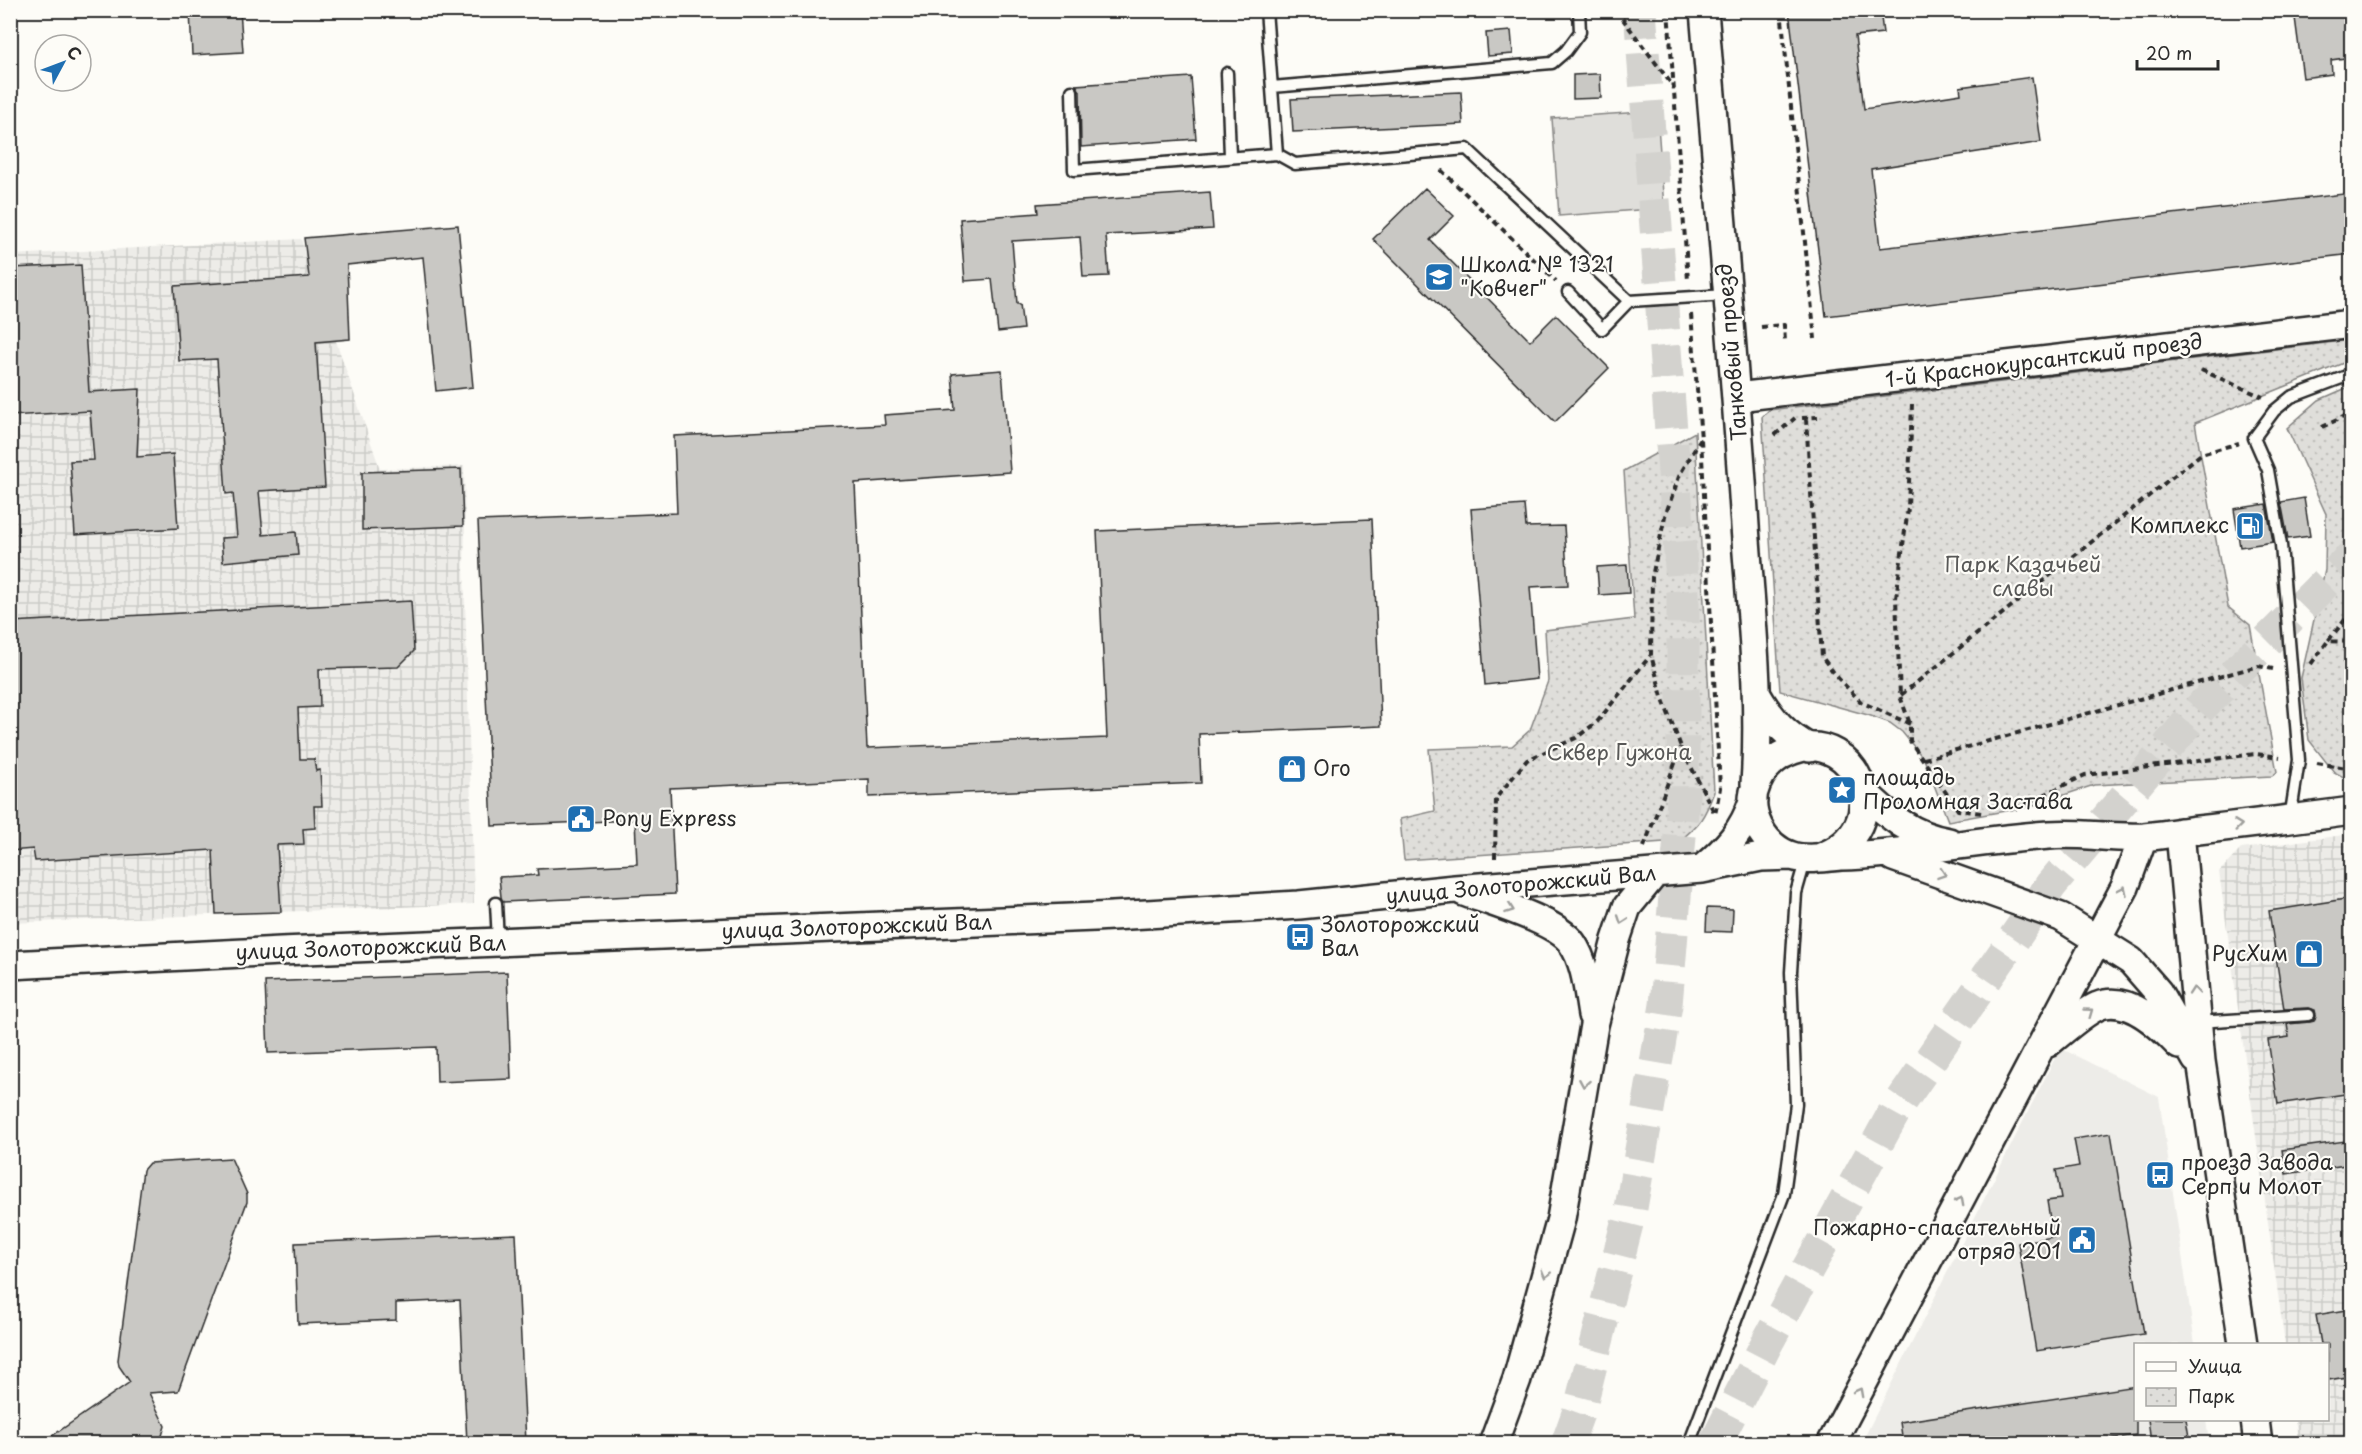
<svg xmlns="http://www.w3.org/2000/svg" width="2362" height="1454" font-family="'Playpen Sans',sans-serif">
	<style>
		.built { fill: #edece8 }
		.industrial { fill: url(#industrial-grid) }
		.park { fill: url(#park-dots); stroke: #858482; stroke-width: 1.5 }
		.pitch { fill: #dfdeda; stroke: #858482; stroke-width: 1.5 }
		.building { fill: #c9c8c4; stroke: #2b2b2b; stroke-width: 1.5 }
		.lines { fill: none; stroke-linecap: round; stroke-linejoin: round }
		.primary-tunnel { stroke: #d3d2ce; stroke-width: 33; stroke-dasharray: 33 16; stroke-linecap: butt }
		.service-casing { stroke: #2b2b2b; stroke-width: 15 }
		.tertiary-casing { stroke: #2b2b2b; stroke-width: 32 }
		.path { stroke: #2b2b2b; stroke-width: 4; stroke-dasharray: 6 4.5; stroke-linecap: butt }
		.service { stroke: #fdfcf7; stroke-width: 10 }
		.tertiary { stroke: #fdfcf7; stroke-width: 27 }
		.oneway { stroke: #9e9e9b }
		.labels { text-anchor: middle; stroke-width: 4.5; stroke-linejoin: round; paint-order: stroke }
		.poi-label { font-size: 21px; fill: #2b2b2b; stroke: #fdfcf7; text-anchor: start }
		.street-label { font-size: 21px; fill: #2b2b2b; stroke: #fdfcf7 }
		.park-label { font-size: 21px; fill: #585857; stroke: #fdfcf7 }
	</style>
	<defs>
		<pattern id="industrial-grid" width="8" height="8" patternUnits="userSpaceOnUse" patternTransform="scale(1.5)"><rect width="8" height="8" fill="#edece8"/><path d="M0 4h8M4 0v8" fill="none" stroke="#cbcbc7"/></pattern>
		<pattern id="park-dots" width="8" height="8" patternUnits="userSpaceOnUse" patternTransform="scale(1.5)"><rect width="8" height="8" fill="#dfdeda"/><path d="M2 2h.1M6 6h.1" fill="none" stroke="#c0bfbb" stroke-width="1.8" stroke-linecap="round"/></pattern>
	</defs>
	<rect width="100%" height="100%" fill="#fdfcf7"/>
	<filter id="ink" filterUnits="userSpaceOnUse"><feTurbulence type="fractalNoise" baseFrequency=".0167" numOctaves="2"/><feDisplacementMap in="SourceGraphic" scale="12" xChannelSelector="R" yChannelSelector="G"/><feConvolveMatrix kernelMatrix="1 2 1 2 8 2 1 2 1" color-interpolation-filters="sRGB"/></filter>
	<g filter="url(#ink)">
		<!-- built -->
		<path class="built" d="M 2060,1048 L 2159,1097 L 2195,1344 L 2136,1344 L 2136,1420 L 2206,1420 L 2209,1443 L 1861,1444 Z"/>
		<!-- industrial -->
		<path class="industrial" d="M 301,239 L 380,469 L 464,466 L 465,527 L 464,567 L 474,904 L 11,923 L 11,255 Z
			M 2351,834 L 2351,1443 L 2299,1443 L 2295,1420 L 2328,1420 L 2328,1344 L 2285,1344 L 2219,872 L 2241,849 Z"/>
		<!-- park -->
		<path class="park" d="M 2351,340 L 2351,360 L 2195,423 L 2228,607 L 2250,625 L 2277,772 L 2272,776 L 2094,785 L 2028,807 L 1948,821 L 1924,759 L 1902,732 L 1890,723 L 1868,715 L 1780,691 L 1762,417 L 1769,410 Z
			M 2351,386 L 2351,781 L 2334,772 L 2309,740 L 2301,678 L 2325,570 L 2326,514 L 2287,428 L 2319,400 Z
			M 1695,432 L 1714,792 C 1705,816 1700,825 1679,841 L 1404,860 L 1400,819 L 1435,811 L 1429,749 L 1512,746 L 1530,730 L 1548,681 L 1545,630 L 1634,619 L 1624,471 Z"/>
		<!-- pitch -->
		<path class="pitch" d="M 1657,111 L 1664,208 L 1559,216 L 1552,118 Z"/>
		<!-- building -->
		<path class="building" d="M 190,10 L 240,10 L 243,52 L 192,55 Z
			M 1789,10 L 1880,10 L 1883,33 L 1855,36 L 1864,109 L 1961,94 L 1960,87 L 2032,77 L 2041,142 L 1871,169 L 1880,248 L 2352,193 L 2352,254 L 1826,316 Z
			M 2294,10 L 2352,10 L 2352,57 L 2331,60 L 2332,74 L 2303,78 Z
			M 1511,31 L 1513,54 L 1488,56 L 1486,33 Z
			M 1594,74 L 1600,74 L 1601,98 L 1573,99 L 1573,75 Z
			M 1191,77 L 1196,139 L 1081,147 L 1080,91 L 1076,85 Z
			M 1461,92 L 1463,124 L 1293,132 L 1291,99 Z
			M 1425,188 L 1454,216 L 1430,240 L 1530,341 L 1556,315 L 1609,368 L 1555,422 L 1373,239 Z
			M 1210,192 L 1213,229 L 1106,235 L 1109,276 L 1083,277 L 1080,237 L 1012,241 L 1017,304 L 1020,304 L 1023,329 L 998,332 L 992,279 L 965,281 L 960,219 L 1038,213 L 1037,204 Z
			M 458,225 L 473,387 L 436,391 L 423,257 L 347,265 L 350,339 L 316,342 L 325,487 L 259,491 L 263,535 L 296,532 L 298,555 L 223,562 L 221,538 L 237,537 L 233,493 L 226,494 L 217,359 L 179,361 L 174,286 L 309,277 L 304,238 Z
			M 81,265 L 89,392 L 140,389 L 137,457 L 173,454 L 178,528 L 75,535 L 70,461 L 94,460 L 90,411 L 10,416 L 10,268 Z
			M 1002,370 L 1010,472 L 855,483 L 867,748 L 1107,738 L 1097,531 L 1372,519 L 1381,726 L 1199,734 L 1201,783 L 869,797 L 869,779 L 670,788 L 675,894 L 503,902 L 501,897 L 499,877 L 538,875 L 537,869 L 637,864 L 635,820 L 492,826 L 478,521 L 677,513 L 674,436 L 885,425 L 884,415 L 955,410 L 952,374 Z
			M 461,469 L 463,526 L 362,530 L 362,472 Z
			M 2304,498 L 2310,536 L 2288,539 L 2281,502 Z
			M 2266,504 L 2273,542 L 2240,547 L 2234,509 Z
			M 1524,505 L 1526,527 L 1564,526 L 1568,585 L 1530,587 L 1537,679 L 1485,685 L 1471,509 Z
			M 1627,565 L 1629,593 L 1599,595 L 1597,567 Z
			M 411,601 L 414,651 L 398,667 L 319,669 L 320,707 L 298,708 L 300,759 L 314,759 L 316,771 L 320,770 L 322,806 L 314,806 L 315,828 L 303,829 L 304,844 L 277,845 L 281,912 L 216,914 L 213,850 L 35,861 L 33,849 L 10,851 L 10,622 Z
			M 2352,898 L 2352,1093 L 2278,1104 L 2268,1040 L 2289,1037 L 2287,1024 L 2310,1022 L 2314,1021 L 2316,1015 L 2315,1010 L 2309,1008 L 2284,1009 L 2269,911 Z
			M 1707,908 L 1733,909 L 1732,932 L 1706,931 Z
			M 507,972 L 511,1079 L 437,1082 L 436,1047 L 268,1053 L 265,982 Z
			M 2111,1133 L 2144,1334 L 2036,1351 L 2018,1243 L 2053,1237 L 2047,1201 L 2061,1199 L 2056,1170 L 2079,1166 L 2074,1139 Z
			M 2352,1140 L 2352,1164 L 2286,1174 L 2282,1150 Z
			M 231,1158 L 247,1194 L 247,1202 L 178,1391 L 149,1393 L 165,1426 L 161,1439 L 154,1443 L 42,1443 L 130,1382 L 119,1366 L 118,1360 L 143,1170 L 149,1163 Z
			M 516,1234 L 526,1443 L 467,1443 L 460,1300 L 396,1303 L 396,1320 L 298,1324 L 295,1243 Z
			M 2352,1309 L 2352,1376 L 2328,1380 L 2328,1344 L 2321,1344 L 2316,1315 Z
			M 2136,1386 L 2136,1435 L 2081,1443 L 1903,1443 L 1900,1422 Z
			M 2148,1419 L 2186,1419 L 2190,1443 L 2151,1443 Z"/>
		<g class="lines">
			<!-- primary-tunnel -->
			<path class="primary-tunnel" d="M 1567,1444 L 1580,1408 L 1631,1208 L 1666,1005 L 1683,800 L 1683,594 L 1640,10
				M 1715,1444 L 1768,1341 L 1896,1109 L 2051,885 L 2202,706 L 2352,556"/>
			<!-- service casing -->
			<g class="service-casing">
				<path id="service" d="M 1266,10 L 1277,154 L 1295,164 L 1467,149 L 1629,301 L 1727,295
					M 1227,73 L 1230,156
					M 1272,87 L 1552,63 L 1566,51 L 1580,32 L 1579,10
					M 1072,91 L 1074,170 L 1277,154
					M 1568,292 L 1602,329 L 1629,301
					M 2290,819 L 2299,760 L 2281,545 L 2268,470 L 2254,438 L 2274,411 L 2291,397 L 2352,374
					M 496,903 L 498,941
					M 2197,1022 L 2309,1015
					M 1689,1444 L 1784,1194 L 1796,1104 L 1791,972 L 1796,893 L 1806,858"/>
			</g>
			<!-- tertiary casing -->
			<g class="tertiary-casing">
				<path id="tertiary" d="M 1704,10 C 1718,182 1734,354 1745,526 C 1751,612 1761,698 1755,784
					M 1737,397 L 2352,324
					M 1757,695 C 1771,719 1785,735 1810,748
					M 1862,790 C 1888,816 1912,836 1949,842
					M 2180,832 L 2201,1061 L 2243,1344
					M 1821,857 C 1899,828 1857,728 1793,750 C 1776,756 1764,767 1757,783 C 1744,811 1763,847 1792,856 C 1807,861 1826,857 1841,856 C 1911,854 1979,840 2049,835 C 2080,832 2113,839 2144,837 C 2162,835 2180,832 2198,830 C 2249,824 2300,818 2352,811
					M 1893,857 L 2061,917 L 2131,961 L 2158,992 L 2196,1059
					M 1703,868 C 1727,848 1743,831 1753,801
					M 1464,892 C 1491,902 1557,921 1572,943 C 1586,963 1588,992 1592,1015
					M 10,965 L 281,951 L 1095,917 L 1299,905 L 1455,889 L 1702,869 L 1761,857 L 1792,856
					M 2048,1043 C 2060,1033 2084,1012 2098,1006 C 2128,994 2160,1025 2179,1045
					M 2255,1420 L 2258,1444
					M 1493,1444 L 1517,1379 L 1561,1219 L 1594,1025 L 1616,940 L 1627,907 L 1655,873
					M 1831,1444 L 2125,887 L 2143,837"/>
			</g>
			<!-- path -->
			<path class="path" d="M 1616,10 L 1673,86
				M 1668,10 L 1688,280
				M 1781,10 L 1815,339
				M 1441,170 L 1556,281
				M 1691,314 L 1701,439 L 1720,788 L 1715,815
				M 1761,327 L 1784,325 L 1785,342
				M 2201,370 L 2263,397
				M 1912,404 L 1908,508 L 1896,598 L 1900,696 L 1910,724 L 1910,741 L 1958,810 L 1982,813
				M 1802,418 L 1818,417
				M 1806,419 L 1822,657 L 1837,677 L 1861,702 L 1910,724
				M 2322,427 L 2352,413
				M 1775,435 L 1795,418
				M 1701,439 L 1680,474 L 1665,516 L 1652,577 L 1651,655 L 1662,697 L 1681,747 L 1715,814
				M 2352,611 L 2328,641 L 2352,642
				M 2311,664 L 2328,641
				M 1901,695 L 2201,454 L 2239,443
				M 1924,759 L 2258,666 L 2273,669
				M 2317,763 L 2352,769
				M 2015,809 L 2085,775 L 2255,754 L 2280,757
				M 1644,847 L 1681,747
				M 1495,858 L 1496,798 L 1527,760 L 1576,738 L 1597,722 L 1650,656"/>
			<!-- service -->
			<use href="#service" class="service"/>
			<!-- tertiary -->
			<use href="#tertiary" class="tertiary"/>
		</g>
		<!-- one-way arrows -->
		<defs><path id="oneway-chevron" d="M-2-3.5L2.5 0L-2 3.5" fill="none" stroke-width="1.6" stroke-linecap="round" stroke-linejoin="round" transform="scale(1.5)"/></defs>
		<g class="oneway">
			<use href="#oneway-chevron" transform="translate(2238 825) rotate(-7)"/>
			<use href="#oneway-chevron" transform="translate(1942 874) rotate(19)"/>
			<use href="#oneway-chevron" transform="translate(2123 890) rotate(-65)"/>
			<use href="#oneway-chevron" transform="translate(1510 909) rotate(20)"/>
			<use href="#oneway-chevron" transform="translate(1622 920) rotate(109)"/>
			<use href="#oneway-chevron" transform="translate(2194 991) rotate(-95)"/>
			<use href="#oneway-chevron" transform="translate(2089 1012) rotate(-36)"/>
			<use href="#oneway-chevron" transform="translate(1584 1083) rotate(100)"/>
			<use href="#oneway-chevron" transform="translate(1960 1201) rotate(-62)"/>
			<use href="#oneway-chevron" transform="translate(1546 1274) rotate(105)"/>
			<use href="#oneway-chevron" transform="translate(1859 1392) rotate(-62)"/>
		</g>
	</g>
	<!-- icons -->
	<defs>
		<g id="school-square" transform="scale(1.5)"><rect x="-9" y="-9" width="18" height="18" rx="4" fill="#1f6fb2" stroke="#fdfcf7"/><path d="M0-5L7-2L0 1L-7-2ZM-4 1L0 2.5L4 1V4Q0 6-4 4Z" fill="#fff"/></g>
		<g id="fuel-square" transform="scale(1.5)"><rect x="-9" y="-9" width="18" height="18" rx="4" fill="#1f6fb2" stroke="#fdfcf7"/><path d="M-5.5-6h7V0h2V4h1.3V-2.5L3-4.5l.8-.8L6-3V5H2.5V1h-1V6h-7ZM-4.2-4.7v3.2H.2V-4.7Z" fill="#fff"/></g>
		<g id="shop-square" transform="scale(1.5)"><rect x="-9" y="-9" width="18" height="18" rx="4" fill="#1f6fb2" stroke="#fdfcf7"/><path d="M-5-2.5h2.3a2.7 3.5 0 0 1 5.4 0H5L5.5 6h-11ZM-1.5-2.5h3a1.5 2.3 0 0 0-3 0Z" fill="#fff"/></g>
		<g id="sight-square" transform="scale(1.5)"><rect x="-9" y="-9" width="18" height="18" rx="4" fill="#1f6fb2" stroke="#fdfcf7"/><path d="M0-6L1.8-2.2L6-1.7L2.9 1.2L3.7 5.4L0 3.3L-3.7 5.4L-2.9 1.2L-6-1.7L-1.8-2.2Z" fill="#fff"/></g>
		<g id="civic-square" transform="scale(1.5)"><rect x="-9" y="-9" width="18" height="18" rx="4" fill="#1f6fb2" stroke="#fdfcf7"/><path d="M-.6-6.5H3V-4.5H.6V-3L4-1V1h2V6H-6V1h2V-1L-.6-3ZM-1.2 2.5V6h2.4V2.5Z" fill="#fff"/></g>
		<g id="bus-square" transform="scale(1.5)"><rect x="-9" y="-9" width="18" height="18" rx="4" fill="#1f6fb2" stroke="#fdfcf7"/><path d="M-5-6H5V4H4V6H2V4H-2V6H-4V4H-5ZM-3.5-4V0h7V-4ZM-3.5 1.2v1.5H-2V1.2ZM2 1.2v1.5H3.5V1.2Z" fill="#fff"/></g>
	</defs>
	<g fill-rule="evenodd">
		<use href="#school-square" x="1439" y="277"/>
		<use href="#fuel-square" x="2250" y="526"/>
		<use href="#shop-square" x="1292" y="769"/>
		<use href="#sight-square" x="1842" y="790"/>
		<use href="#civic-square" x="581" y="819"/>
		<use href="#bus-square" x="1300" y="937"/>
		<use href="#shop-square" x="2309" y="954"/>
		<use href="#bus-square" x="2160" y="1175"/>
		<use href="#civic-square" x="2082" y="1240"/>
	</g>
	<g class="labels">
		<!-- poi labels -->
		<g class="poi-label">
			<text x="1460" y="272">Школа № 1321<tspan x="1460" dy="24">"Ковчег"</tspan></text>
			<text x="2229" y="533" text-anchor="end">Комплекс</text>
			<text x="1313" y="776">Ого</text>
			<text x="1863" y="785">площадь<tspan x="1863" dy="24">Проломная Застава</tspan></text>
			<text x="602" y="826">Pony Express</text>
			<text x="1321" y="932">Золоторожский<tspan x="1321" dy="24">Вал</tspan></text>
			<text x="2288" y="961" text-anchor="end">РусХим</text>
			<text x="2181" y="1170">проезд Завода<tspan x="2181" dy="24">Серп и Молот</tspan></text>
			<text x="2061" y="1235" text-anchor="end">Пожарно-спасательный<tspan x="2061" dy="24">отряд 201</tspan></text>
		</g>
		<!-- street labels -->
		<g class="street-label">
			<text transform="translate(1732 352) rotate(-95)" y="7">Танковый проезд</text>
			<text transform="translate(2044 361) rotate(-7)" y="7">1-й Краснокурсантский проезд</text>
			<text transform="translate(1521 885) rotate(-5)" y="7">улица Золоторожский Вал</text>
			<text transform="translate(857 927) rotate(-2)" y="7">улица Золоторожский Вал</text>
			<text transform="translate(371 948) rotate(-2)" y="7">улица Золоторожский Вал</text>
		</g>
		<!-- park labels -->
		<g class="park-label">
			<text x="2023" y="572">Парк Казачьей<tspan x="2023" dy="24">славы</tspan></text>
			<text x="1619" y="760">Сквер Гужона</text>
		</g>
	</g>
	<!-- margin -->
	<rect width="2362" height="1454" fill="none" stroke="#fdfcf7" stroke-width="36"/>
	<rect x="18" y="18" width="2326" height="1418" fill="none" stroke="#2b2b2b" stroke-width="2" filter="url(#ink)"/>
	<!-- legend -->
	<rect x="2134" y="1343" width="195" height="78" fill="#fdfcf7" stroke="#a9a8a5" stroke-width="1.5"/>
	<rect x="2146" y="1362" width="30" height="9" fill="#fdfcf7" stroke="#a9a8a5" stroke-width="1.5"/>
	<text x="2188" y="1373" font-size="18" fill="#2b2b2b">Улица</text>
	<rect x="2146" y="1388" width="30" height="18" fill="url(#park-dots)" stroke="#a9a8a5" stroke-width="1.5"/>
	<text x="2188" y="1403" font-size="18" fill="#2b2b2b">Парк</text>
	<!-- north arrow -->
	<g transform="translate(63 63) rotate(49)"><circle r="28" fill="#fdfcf7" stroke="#a9a8a5" stroke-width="1.5"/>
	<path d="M0-4.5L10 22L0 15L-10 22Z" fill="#1f6fb2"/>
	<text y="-9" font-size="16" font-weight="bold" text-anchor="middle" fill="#2b2b2b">С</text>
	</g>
	<!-- scale -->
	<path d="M2137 60v9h81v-9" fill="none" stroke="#2b2b2b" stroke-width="3"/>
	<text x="2146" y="60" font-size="18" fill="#2b2b2b" stroke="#fdfcf7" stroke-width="4.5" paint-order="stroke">20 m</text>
</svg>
